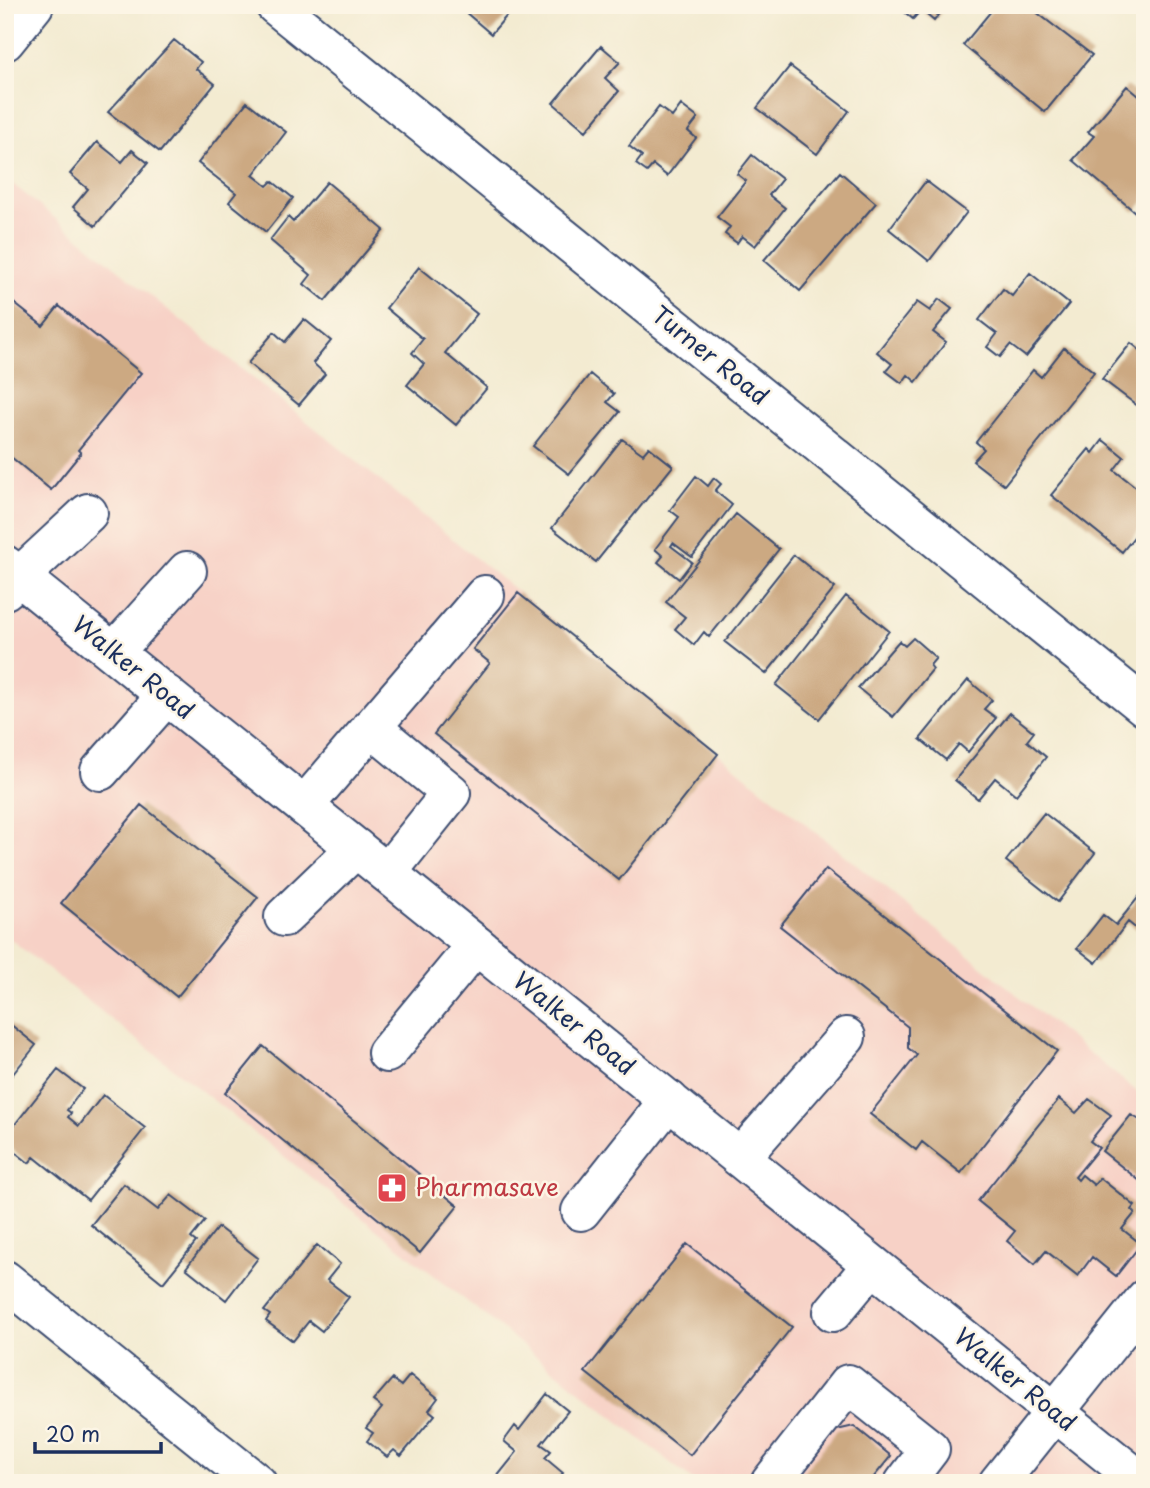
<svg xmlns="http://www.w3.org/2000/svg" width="1150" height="1488" font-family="'Playpen Sans',sans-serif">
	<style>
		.built { fill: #f7d1c6 }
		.building { fill: #cca982 }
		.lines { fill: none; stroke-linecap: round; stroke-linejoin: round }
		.minor-casing { stroke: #3b4b6f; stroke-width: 42 }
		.major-casing { stroke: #3b4b6f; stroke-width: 42 }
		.minor { stroke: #fff; stroke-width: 38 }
		.major { stroke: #fff; stroke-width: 38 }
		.labels { text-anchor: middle; stroke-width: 5; stroke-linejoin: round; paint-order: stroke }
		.street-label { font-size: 24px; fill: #1b2f5e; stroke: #fcf5e5 }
		.health-label { font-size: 24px; fill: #be3a42; stroke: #fcf5e5; text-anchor: start }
	</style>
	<rect width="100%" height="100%" fill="#fcf5e5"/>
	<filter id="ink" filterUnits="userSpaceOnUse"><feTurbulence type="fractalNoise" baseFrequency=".0143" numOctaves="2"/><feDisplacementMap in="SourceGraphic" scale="14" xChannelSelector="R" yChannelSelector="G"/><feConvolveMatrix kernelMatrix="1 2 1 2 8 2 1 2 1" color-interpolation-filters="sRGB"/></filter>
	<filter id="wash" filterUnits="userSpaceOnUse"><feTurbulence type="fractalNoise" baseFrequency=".00686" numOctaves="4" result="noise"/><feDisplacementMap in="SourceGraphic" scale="28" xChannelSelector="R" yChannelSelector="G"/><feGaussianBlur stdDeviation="1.57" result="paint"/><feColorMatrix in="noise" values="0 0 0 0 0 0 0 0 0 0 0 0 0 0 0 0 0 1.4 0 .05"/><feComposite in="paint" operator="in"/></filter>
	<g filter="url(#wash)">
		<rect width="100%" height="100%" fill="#f3ebd1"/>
		<!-- built -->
		<path class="built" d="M 5,178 L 1145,1098 L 1145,1483 L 696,1483 L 5,935 Z"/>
		<g id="blocks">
			<!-- building -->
			<path class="building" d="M 457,5 L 516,5 L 491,34 Z
				M 896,5 L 947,5 L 934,21 L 921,10 L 913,19 Z
				M 996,5 L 1027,5 L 1092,55 L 1045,112 L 963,45 Z
				M 174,40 L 201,62 L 196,69 L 215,84 L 160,152 L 108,112 Z
				M 601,46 L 620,62 L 605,78 L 619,91 L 586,131 L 553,103 Z
				M 790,66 L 849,111 L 817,154 L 757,108 Z
				M 1127,86 L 1145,101 L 1145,200 L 1135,212 L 1073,160 L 1094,136 L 1088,132 Z
				M 247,102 L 286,132 L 253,175 L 267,186 L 272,181 L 293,198 L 266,232 L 229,202 L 236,193 L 198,163 Z
				M 681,105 L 698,118 L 688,131 L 696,138 L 667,176 L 653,165 L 647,172 L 636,164 L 642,156 L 629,146 L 659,107 L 672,117 Z
				M 97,142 L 122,162 L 132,150 L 148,163 L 95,226 L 73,207 L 88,189 L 70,174 Z
				M 752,155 L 782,179 L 769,195 L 785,208 L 755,246 L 742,236 L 737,243 L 725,234 L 730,227 L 717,217 L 746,181 L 737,174 Z
				M 840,172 L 876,203 L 800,291 L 764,260 Z
				M 926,181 L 967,212 L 929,261 L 889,229 Z
				M 327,182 L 384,230 L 325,301 L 304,284 L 311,275 L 270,240 L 288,217 L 293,222 Z
				M 419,267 L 477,314 L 445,353 L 487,388 L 456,425 L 407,385 L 424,364 L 412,353 L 423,339 L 386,308 Z
				M 1030,273 L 1069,304 L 1026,357 L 1010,345 L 1000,357 L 987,347 L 997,334 L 979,320 L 1003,289 L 1012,296 Z
				M 5,296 L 43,326 L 59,306 L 141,373 L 78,450 L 81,453 L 51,490 L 5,452 Z
				M 939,299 L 952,309 L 933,332 L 946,342 L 916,382 L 908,375 L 902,383 L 886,371 L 892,364 L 877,352 L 917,302 L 930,311 Z
				M 304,319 L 331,341 L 313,363 L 325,374 L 299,405 L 248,363 L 274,332 L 285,342 Z
				M 1131,343 L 1145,354 L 1145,400 L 1139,407 L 1102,379 Z
				M 1064,348 L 1094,372 L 1004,485 L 973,461 L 984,449 L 976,442 L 1033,370 L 1041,377 Z
				M 590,374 L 614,394 L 607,402 L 620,412 L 569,474 L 533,446 Z
				M 622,439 L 643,454 L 649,447 L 673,466 L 596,562 L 552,528 Z
				M 1103,440 L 1124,457 L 1114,470 L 1145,494 L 1145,523 L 1122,552 L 1051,495 L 1089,449 L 1093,453 Z
				M 696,476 L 708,486 L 714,478 L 721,484 L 715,491 L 732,505 L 692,557 L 673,543 L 671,546 L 692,562 L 679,579 L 658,562 L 663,556 L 655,549 L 679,517 L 670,510 Z
				M 736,514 L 779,549 L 709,637 L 704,632 L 694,645 L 675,629 L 685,617 L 666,602 Z
				M 794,555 L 835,588 L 766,674 L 725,642 Z
				M 518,593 L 718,754 L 619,880 L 434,734 L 490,663 L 473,649 Z
				M 846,596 L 889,631 L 819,719 L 776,685 Z
				M 913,638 L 936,658 L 930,665 L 933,669 L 893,717 L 858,688 L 899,641 L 905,646 Z
				M 968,680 L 992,700 L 984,709 L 996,718 L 968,752 L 959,744 L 946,760 L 920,739 Z
				M 1010,713 L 1034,732 L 1027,741 L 1046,757 L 1016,795 L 995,778 L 978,799 L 955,780 Z
				M 141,805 L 258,897 L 177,997 L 61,903 Z
				M 1044,813 L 1095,853 L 1058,902 L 1006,861 Z
				M 826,869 L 1057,1051 L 961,1173 L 922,1142 L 916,1150 L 870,1114 L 917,1055 L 908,1048 L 908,1027 L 780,926 Z
				M 1145,889 L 1145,936 L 1128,922 L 1096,963 L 1077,948 L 1103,915 L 1116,925 Z
				M 5,1020 L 36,1045 L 5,1084 Z
				M 263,1046 L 458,1206 L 420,1253 L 225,1093 Z
				M 58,1070 L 83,1089 L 67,1110 L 71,1113 L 68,1117 L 79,1126 L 103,1095 L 145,1128 L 88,1200 L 34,1157 L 29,1163 L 5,1144 L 5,1137 Z
				M 1059,1099 L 1076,1113 L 1089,1099 L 1111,1115 L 1090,1141 L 1099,1148 L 1075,1177 L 1078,1180 L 1082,1175 L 1094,1185 L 1100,1178 L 1135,1206 L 1132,1210 L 1135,1213 L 1122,1229 L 1141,1244 L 1116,1276 L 1092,1257 L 1078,1276 L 1046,1251 L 1035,1264 L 1007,1241 L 1015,1231 L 978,1201 Z
				M 1131,1115 L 1145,1123 L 1145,1185 L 1102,1151 Z
				M 124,1184 L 158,1210 L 171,1195 L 205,1221 L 191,1238 L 196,1242 L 163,1283 L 91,1225 Z
				M 218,1227 L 258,1258 L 226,1300 L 186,1268 Z
				M 687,1244 L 792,1327 L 690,1455 L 585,1372 Z
				M 317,1245 L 340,1264 L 327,1280 L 349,1297 L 322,1331 L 309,1321 L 293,1341 L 266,1321 L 270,1315 L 264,1311 Z
				M 410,1375 L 438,1398 L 429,1410 L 435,1415 L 401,1456 L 394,1450 L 387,1457 L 367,1441 L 373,1433 L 366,1428 L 382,1408 L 373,1401 L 392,1379 L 401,1386 Z
				M 547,1394 L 568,1411 L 541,1444 L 551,1451 L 545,1458 L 563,1473 L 557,1480 L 561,1483 L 492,1483 L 517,1452 L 504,1441 L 515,1426 L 519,1430 Z
				M 854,1426 L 891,1456 L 869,1483 L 795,1483 L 837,1430 Z"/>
		</g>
	</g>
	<g filter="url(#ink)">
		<use href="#blocks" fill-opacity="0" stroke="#3b4b6f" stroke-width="2"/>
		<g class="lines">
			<!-- minor casing -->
			<g class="minor-casing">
				<path id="minor" d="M 275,5 L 1145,707
					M 5,41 L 34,5
					M 5,590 L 88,513
					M 114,652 L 187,571
					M 371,727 L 451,793 L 387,873
					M 100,771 L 167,695
					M 304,806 L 485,595
					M 284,917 L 356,848
					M 387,1053 L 476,945
					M 740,1158 L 846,1037
					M 581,1211 L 669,1100
					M 5,1280 L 257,1483
					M 833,1312 L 872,1265
					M 770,1483 L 848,1384 L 930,1449 L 904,1483
					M 998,1483 L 1145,1299"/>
			</g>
			<!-- major casing -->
			<g class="major-casing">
				<path id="major" d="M 5,565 L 1143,1483"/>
			</g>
			<!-- minor -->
			<use href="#minor" class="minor"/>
			<!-- major -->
			<use href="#major" class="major"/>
		</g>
	</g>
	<!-- icons -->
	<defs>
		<g id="pharmacy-square" transform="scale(1.575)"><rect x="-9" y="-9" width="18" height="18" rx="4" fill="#e0444e" stroke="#fcf5e5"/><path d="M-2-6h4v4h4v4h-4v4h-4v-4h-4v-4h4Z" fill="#fff"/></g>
	</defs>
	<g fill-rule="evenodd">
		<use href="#pharmacy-square" x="392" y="1188"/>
	</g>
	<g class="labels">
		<!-- street labels -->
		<g class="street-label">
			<text transform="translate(710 356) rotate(39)" y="8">Turner Road</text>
			<text transform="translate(133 668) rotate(39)" y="8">Walker Road</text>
			<text transform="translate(574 1024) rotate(39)" y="8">Walker Road</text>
			<text transform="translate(1015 1380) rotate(39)" y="8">Walker Road</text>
		</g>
		<!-- health labels -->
		<g class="health-label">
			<text x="415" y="1196">Pharmasave</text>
		</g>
	</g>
	<!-- margin -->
	<rect width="1150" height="1488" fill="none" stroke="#fcf5e5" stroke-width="28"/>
	<!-- scale -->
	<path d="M35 1442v10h126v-10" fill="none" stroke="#1b2f5e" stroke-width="3.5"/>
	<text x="46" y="1442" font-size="21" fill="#1b2f5e" stroke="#fcf5e5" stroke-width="5" paint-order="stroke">20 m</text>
</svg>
